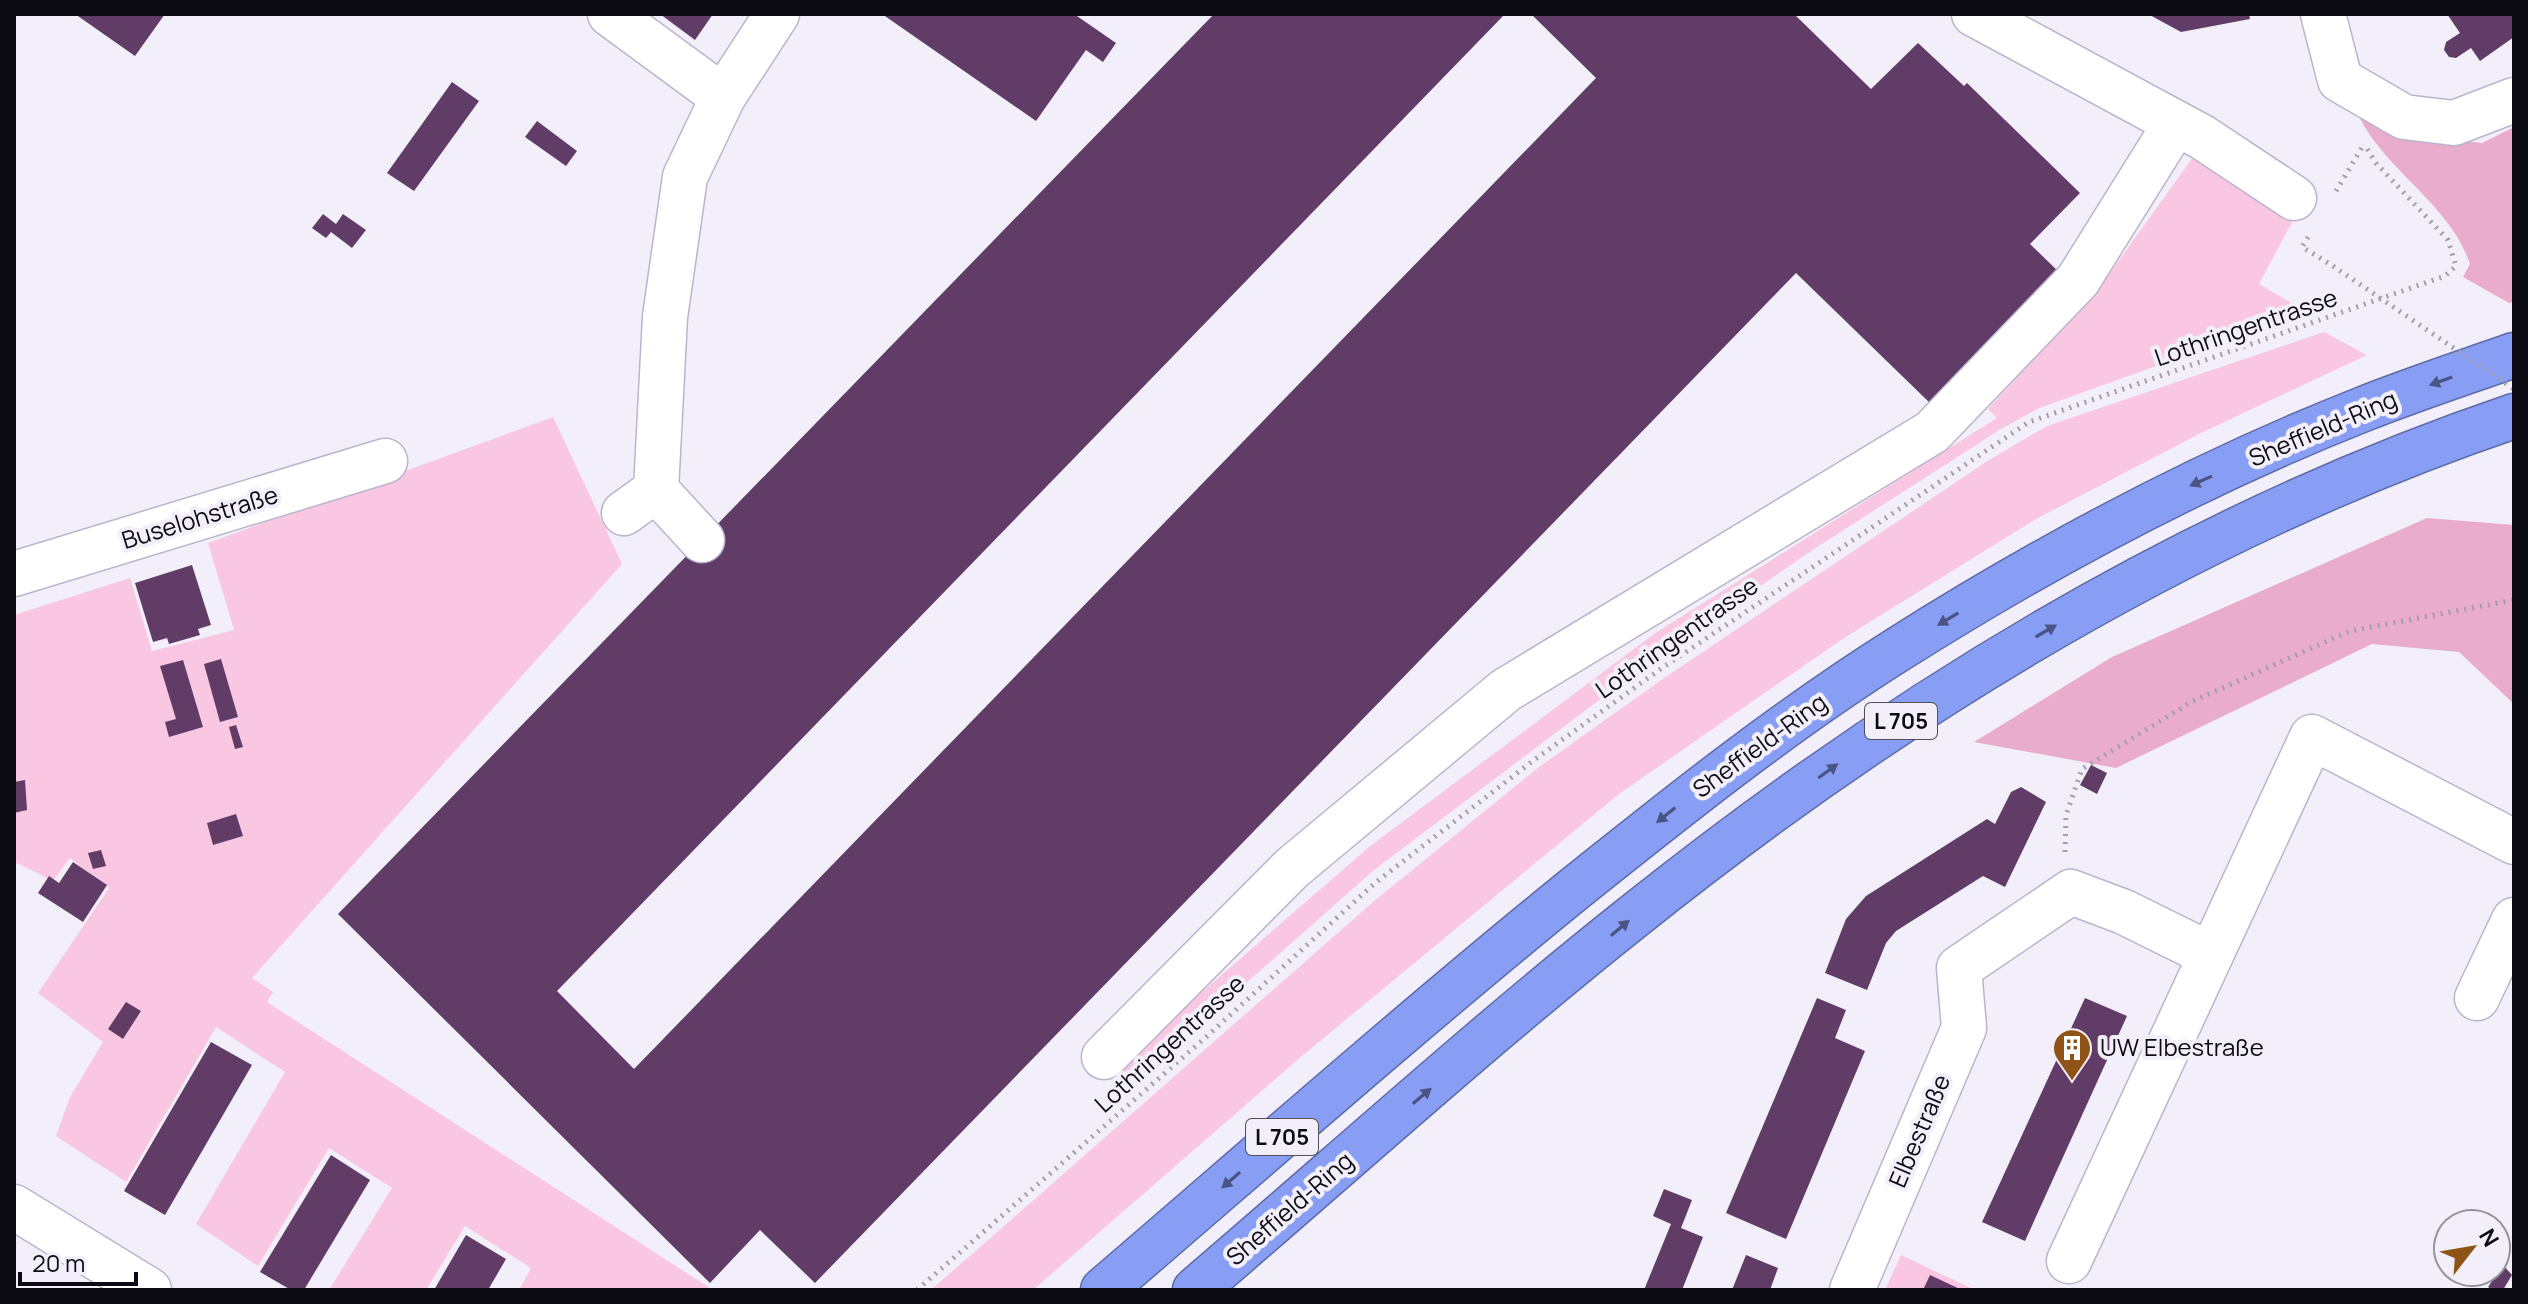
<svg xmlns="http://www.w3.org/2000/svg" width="2528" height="1304" font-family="Manrope,sans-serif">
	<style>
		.green { fill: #f9c7e1 }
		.forest { fill: #e9accc }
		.building { fill: #613c67 }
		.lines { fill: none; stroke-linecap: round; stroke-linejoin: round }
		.minor-casing { stroke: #bbb4cf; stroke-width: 47 }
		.highway-casing { stroke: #5d6aa6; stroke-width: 47 }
		.path { stroke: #a29fa9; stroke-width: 5; stroke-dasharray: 2 6; stroke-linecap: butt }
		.minor { stroke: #fff; stroke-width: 44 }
		.highway { stroke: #889ef5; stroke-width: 44 }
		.path-bridge { stroke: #a29fa9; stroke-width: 5; stroke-dasharray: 2 6; stroke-linecap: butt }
		.oneway { fill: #4a5484 }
		.labels { text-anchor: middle; stroke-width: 8; stroke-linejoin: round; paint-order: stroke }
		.shield { fill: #f2effa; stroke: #514f58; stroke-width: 2 }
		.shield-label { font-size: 22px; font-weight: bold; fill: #0c0a12 }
		.street-label { font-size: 24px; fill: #0c0a12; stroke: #f2effa }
		.poi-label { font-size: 24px; fill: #0c0a12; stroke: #f2effa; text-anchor: start }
	</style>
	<rect width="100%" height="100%" fill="#f2effa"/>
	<!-- green -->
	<path class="green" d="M 2193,157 L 2297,213 L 2259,284 L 2307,312 L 2039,408 L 2001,429 L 1811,551 L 1639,670 L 1374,870 L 1132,1084 L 1119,1064 L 1369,847 L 1654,634 L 1997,418 L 1988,409 L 2097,291 Z
		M 2324,332 L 2367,355 L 2201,433 L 2036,519 L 1844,638 L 1619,794 L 1302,1056 L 1033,1290 L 931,1290 L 1373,902 L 1539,767 L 1667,676 L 1989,460 L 2047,426 Z
		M 553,417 L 622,564 L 252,978 L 273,992 L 267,1002 L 713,1290 L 519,1290 L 531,1268 L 465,1226 L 426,1290 L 329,1290 L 392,1188 L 329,1148 L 258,1266 L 196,1224 L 285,1072 L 216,1027 L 126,1182 L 56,1136 L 70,1097 L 103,1042 L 38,993 L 109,888 L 70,858 L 53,881 L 17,863 L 14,866 L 14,615 L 130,578 L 152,651 L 234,630 L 208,543 Z
		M 1901,1255 L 1975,1290 L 1885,1290 Z"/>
	<!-- forest -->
	<path class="forest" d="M 2354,106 L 2407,134 L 2482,143 L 2514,127 L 2514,302 L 2509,303 L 2463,277 L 2470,264 C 2449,201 2379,168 2354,106 Z
		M 2427,518 L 2514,525 L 2514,704 L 2459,652 L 2372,644 L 2116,768 L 1974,742 L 2112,657 Z"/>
	<!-- building -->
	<path class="building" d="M 75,14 L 165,14 L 135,56 Z
		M 660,14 L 713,14 L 695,40 Z
		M 882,14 L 1074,14 L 1116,43 L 1103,62 L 1086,50 L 1036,121 Z
		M 1214,14 L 1505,14 L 557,991 L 634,1069 L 1596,78 L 1531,14 L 1794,14 L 1871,89 L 1918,43 L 1964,86 L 1967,83 L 2080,193 L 2030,244 L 2060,273 L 1932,405 L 1796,273 L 815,1283 L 760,1230 L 710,1283 L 338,914 Z
		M 2148,14 L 2249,14 L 2250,19 L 2181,32 Z
		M 2447,14 L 2514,14 L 2514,37 L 2480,61 L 2471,48 L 2456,58 L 2449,57 L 2444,50 L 2446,42 L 2460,33 Z
		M 452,82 L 479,101 L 414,191 L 387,173 Z
		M 537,121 L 577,151 L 566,166 L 525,137 Z
		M 323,214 L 336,224 L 343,214 L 366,230 L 352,248 L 331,232 L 326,238 L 312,228 Z
		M 192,565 L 211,625 L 198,629 L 200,635 L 169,644 L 167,638 L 153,642 L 135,583 Z
		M 221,659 L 238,717 L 220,722 L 204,664 Z
		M 183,660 L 203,727 L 169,737 L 165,722 L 176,719 L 160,666 Z
		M 236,725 L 243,747 L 235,749 L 229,727 Z
		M 2091,765 L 2107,773 L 2097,794 L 2080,785 Z
		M 25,780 L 27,810 L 14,813 L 14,782 Z
		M 2021,787 L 2046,802 L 2005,887 L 1983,876 L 1896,931 L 1886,943 L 1867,990 L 1825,973 L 1846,919 L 1866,896 L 1987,819 L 1995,824 L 2011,792 Z
		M 236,814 L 243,836 L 213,845 L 207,823 Z
		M 101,850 L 106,866 L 93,869 L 88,853 Z
		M 73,862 L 107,885 L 83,922 L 38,893 L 49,876 L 59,883 Z
		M 1817,998 L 1846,1010 L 1835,1038 L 1865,1051 L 1786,1239 L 1726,1213 Z
		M 2085,998 L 2127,1016 L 2025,1241 L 1982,1222 Z
		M 126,1002 L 141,1011 L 123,1039 L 108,1029 Z
		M 211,1042 L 252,1065 L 165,1215 L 124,1191 Z
		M 331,1155 L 370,1180 L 304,1290 L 291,1290 L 260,1272 Z
		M 1664,1189 L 1692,1200 L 1681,1228 L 1703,1237 L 1682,1290 L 1644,1290 L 1671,1224 L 1653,1216 Z
		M 466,1235 L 506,1259 L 488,1290 L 434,1290 Z
		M 1746,1255 L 1778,1268 L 1770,1290 L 1732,1290 Z
		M 2503,1265 L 2512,1275 L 2503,1290 L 2493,1290 L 2488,1287 Z
		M 1930,1275 L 1962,1290 L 1923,1290 Z"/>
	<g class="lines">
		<!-- minor casing -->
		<g class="minor-casing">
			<path id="minor" d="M 610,14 L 723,97
				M 1974,14 L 2202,137 L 2294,198
				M 2323,14 L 2340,80 L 2404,117 L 2454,123 L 2514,100
				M 656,490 L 665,317 L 685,177 L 723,97 L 777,14
				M 624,513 L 656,490 L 702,540
				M 14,574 L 385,461
				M 2477,998 L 2514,920
				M 1104,1057 L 1292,868 L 1506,690 L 1932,432 L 2078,280 L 2176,123
				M 14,1207 L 149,1290
				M 2069,1261 L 2312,737 L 2514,842
				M 1852,1290 L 1964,1028 L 1959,968 L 2071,892 L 2124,912 L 2211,955"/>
		</g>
		<!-- highway casing -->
		<g class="highway-casing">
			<path id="highway" d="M 1103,1290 C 1259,1156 1413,1020 1573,890 C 1678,806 1783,722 1897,650 C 2044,557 2199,474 2361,410 C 2411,390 2463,373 2514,355
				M 1195,1290 C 1341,1165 1484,1035 1634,916 C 1899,704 2192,525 2514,416"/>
		</g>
		<!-- path -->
		<path class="path" d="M 2336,191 L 2364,144
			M 2308,237 L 2302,247 L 2333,266
			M 2065,852 L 2066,815 L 2082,769 L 2193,701 L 2350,631 L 2514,600
			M 917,1290 L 1205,1038 L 1375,883 L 1534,760 L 1662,668 L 2029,422 L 2445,276 L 2456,266 L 2448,240 L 2376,163 L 2364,144"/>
		<!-- minor -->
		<use href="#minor" class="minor"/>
		<!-- highway -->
		<use href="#highway" class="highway"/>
		<!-- path-bridge -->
		<path class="path-bridge" d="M 2333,266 L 2514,389"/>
	</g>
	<!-- one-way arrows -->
	<defs><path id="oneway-solid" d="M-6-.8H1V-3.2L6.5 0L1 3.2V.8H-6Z" transform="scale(2)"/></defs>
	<g class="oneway">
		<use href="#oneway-solid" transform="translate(2441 381) rotate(160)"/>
		<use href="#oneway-solid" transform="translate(2201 481) rotate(156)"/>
		<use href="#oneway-solid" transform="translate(1948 619) rotate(149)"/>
		<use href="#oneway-solid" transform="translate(2046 631) rotate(-30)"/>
		<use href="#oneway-solid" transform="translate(1828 771) rotate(-36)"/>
		<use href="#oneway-solid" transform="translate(1666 815) rotate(141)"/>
		<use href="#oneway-solid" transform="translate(1620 928) rotate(-40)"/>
		<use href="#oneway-solid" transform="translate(1422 1096) rotate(-40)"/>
		<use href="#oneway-solid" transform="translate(1231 1180) rotate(139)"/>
	</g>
	<!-- icons -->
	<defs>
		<g id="building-pin" transform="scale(2)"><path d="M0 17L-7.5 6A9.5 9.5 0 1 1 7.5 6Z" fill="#905316" stroke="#f2effa"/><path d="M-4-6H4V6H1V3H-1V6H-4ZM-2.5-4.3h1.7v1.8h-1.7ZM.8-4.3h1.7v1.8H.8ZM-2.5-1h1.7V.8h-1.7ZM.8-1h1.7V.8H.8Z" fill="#fff"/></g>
	</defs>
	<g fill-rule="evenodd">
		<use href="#building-pin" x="2072" y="1048"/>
	</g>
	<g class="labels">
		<!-- shield labels -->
		<g class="shield">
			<rect x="1865" y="703" width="72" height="36" rx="6"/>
			<rect x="1246" y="1119" width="72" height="36" rx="6"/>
		</g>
		<g class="shield-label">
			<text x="1901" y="729">L 705</text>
			<text x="1282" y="1145">L 705</text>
		</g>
		<!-- street labels -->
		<g class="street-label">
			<text transform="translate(2246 328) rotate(-19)" y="8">Lothringentrasse</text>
			<text transform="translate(2323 429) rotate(-23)" y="8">Sheffield-Ring</text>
			<text transform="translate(200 518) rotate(-17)" y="8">Buselohstraße</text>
			<text transform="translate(1677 638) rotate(-35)" y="8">Lothringentrasse</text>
			<text transform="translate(1760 746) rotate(-36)" y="8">Sheffield-Ring</text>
			<text transform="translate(1170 1044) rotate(-42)" y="8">Lothringentrasse</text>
			<text transform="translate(1920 1131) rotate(-67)" y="8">Elbestraße</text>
			<text transform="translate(1290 1209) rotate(-41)" y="8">Sheffield-Ring</text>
		</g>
		<!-- poi labels -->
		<g class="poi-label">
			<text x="2100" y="1056">UW Elbestraße</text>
		</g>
	</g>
	<!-- border -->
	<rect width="2528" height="1304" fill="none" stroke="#0c0a12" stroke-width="32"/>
	<!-- north arrow -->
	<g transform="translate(2472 1248) rotate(59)"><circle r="38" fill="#f2effa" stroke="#96939d" stroke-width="2"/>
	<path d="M0-6L14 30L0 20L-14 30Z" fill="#905316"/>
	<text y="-12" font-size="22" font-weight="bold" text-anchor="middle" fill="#0c0a12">N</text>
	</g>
	<!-- scale -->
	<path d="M20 1272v12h116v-12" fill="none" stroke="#0c0a12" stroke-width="4"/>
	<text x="32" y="1272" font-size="24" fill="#0c0a12" stroke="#f2effa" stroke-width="6" paint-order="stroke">20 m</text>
</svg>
